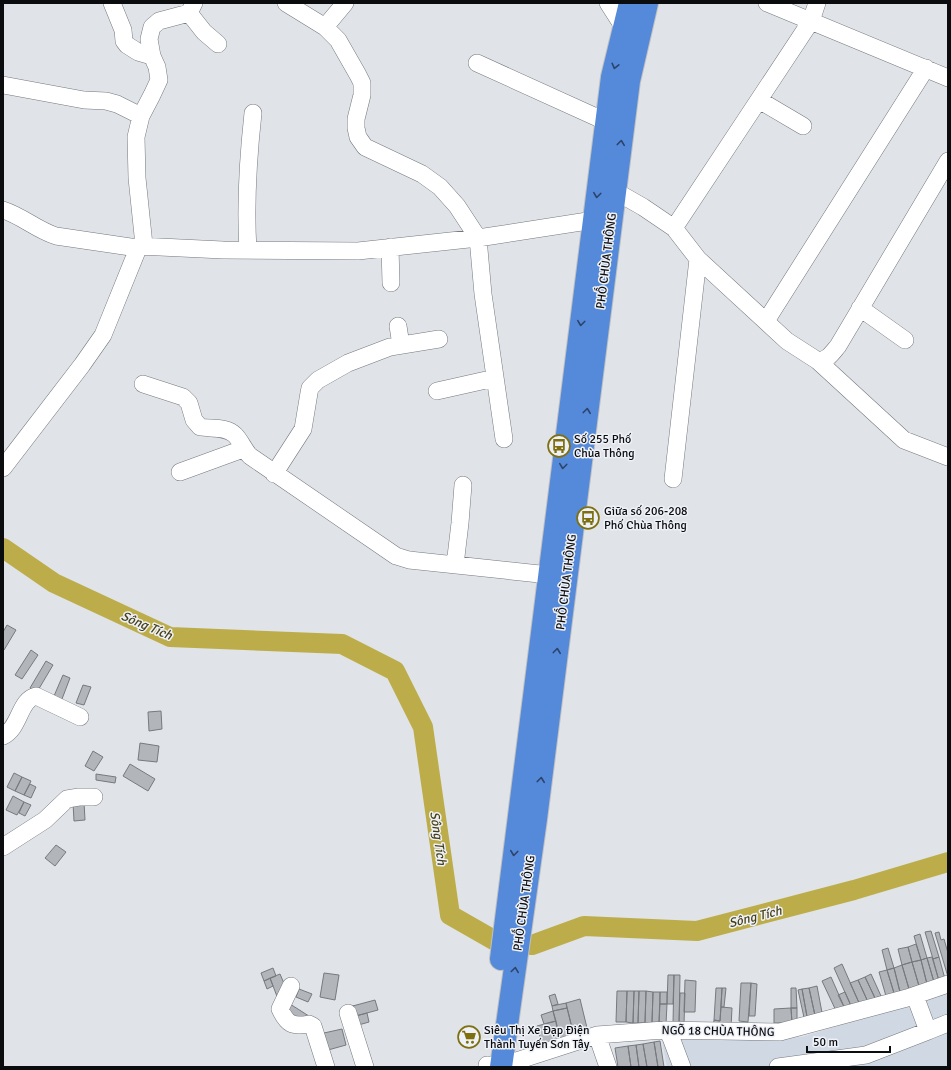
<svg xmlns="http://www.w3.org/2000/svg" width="951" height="1070" font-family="Signika,sans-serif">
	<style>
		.built { fill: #d0d8e4 }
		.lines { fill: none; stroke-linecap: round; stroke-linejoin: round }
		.river { stroke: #bdad4a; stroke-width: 20 }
		.building { fill: #b2b5ba; stroke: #76797e }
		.minor-casing { stroke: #74787c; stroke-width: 18 }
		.highway-casing { stroke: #c0c0c0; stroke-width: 24 }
		.minor { stroke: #fff; stroke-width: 17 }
		.highway { stroke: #5589d9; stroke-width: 22 }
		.oneway { stroke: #2c4469 }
		.labels { text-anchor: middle; stroke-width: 3; stroke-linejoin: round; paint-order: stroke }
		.street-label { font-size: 12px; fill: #0b0c0e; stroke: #eef1f7 }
		.poi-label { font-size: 12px; fill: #0b0c0e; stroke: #eef1f7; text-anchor: start }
		.water-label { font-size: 13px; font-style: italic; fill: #463f16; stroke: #eef1f7 }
	</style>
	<rect width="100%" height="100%" fill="#e0e4e9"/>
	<!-- built -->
	<path class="built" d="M 948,991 L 948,1067 L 667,1067 L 662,1041 L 667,1044 L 677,1047 L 682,1040 L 802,1037 Z"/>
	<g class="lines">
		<!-- river -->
		<path class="river" d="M 3,548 L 54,583 L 170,637 L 342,644 L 395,671 L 423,727 L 450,915 L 499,943 L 532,945 L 584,926 L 697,931 L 854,890 L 948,862"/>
	</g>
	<!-- building -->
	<path class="building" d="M 7,625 L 16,630 L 4,650 L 3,649 L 3,632 Z
		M 31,650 L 38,655 L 22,679 L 15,675 Z
		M 46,661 L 53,665 L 37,692 L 30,688 Z
		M 63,675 L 70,678 L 62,699 L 54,696 Z
		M 83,685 L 91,687 L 84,705 L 76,703 Z
		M 161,711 L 162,729 L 149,731 L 148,712 Z
		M 140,743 L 159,746 L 157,762 L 138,760 Z
		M 93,751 L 103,757 L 94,771 L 85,766 Z
		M 130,764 L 155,779 L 148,791 L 123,776 Z
		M 14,773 L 22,777 L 15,791 L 7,787 Z
		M 96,774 L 116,777 L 115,783 L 96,780 Z
		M 22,777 L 31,781 L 24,795 L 15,791 Z
		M 30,784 L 36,787 L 31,798 L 24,795 Z
		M 13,796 L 24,802 L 17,815 L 6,810 Z
		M 24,802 L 31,805 L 25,816 L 19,813 Z
		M 84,802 L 85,820 L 74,821 L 73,803 Z
		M 56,845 L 66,852 L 55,866 L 45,858 Z
		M 931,931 L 939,957 L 933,959 L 925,932 Z
		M 939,932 L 941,940 L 944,939 L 948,953 L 948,977 L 935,933 Z
		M 920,934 L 927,958 L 921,960 L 914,936 Z
		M 916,944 L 921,960 L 912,962 L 908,947 Z
		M 908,947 L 912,962 L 902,965 L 898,949 Z
		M 888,948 L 894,968 L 887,970 L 882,950 Z
		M 932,957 L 939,981 L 934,982 L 927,958 Z
		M 939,957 L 945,979 L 939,981 L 933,959 Z
		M 927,958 L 934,982 L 927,984 L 921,960 Z
		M 921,960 L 927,984 L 919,986 L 912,962 Z
		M 912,962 L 919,986 L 909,989 L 902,965 Z
		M 842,964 L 860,1005 L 852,1008 L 834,968 Z
		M 902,965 L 909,989 L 900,992 L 894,968 Z
		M 273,968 L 276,976 L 264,981 L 261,973 Z
		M 894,968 L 900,992 L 894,993 L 887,970 Z
		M 887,970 L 894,993 L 886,996 L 879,972 Z
		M 324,973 L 339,975 L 335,1000 L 320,997 Z
		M 280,974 L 289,995 L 278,999 L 270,978 Z
		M 871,974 L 881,996 L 875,998 L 865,977 Z
		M 668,975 L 674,975 L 673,1004 L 667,1004 Z
		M 674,975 L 680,975 L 679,1024 L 673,1024 Z
		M 831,977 L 846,1011 L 838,1015 L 822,981 Z
		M 865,977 L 875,998 L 868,1002 L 858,980 Z
		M 270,978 L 273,986 L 267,989 L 264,981 Z
		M 685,980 L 696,981 L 695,1012 L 684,1012 Z
		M 858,980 L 868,1002 L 860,1005 L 850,983 Z
		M 741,983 L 751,983 L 748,1022 L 739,1021 Z
		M 751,983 L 757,984 L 755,1016 L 749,1016 Z
		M 817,986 L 823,1018 L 816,1020 L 809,988 Z
		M 716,988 L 722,988 L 720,1021 L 714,1020 Z
		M 722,988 L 726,988 L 724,1007 L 721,1007 Z
		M 791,988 L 796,988 L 797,1008 L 791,1008 Z
		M 809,988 L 816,1020 L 808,1022 L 802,989 Z
		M 299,989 L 312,994 L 308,1002 L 296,997 Z
		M 802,989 L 808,1022 L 805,1022 L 798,990 Z
		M 617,991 L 627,991 L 626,1022 L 616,1022 Z
		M 627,991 L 634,991 L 633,1023 L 626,1022 Z
		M 634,991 L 639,991 L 638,1023 L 633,1023 Z
		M 639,991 L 646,991 L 645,1023 L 638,1023 Z
		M 646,991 L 653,992 L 652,1023 L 645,1023 Z
		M 653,992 L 660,992 L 659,1023 L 652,1023 Z
		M 660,992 L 667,992 L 667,1004 L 660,1004 Z
		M 845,992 L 852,1008 L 846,1011 L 838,995 Z
		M 680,993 L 685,993 L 684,1024 L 679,1024 Z
		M 555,994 L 558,1004 L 552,1006 L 549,996 Z
		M 580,999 L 588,1032 L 574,1036 L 566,1003 Z
		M 375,1000 L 378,1010 L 352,1017 L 349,1007 Z
		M 566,1003 L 567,1008 L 553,1011 L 552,1006 Z
		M 290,1004 L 312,1018 L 307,1025 L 285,1011 Z
		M 660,1004 L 667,1004 L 666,1024 L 659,1023 Z
		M 721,1007 L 732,1008 L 731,1028 L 713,1027 L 714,1020 L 720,1021 Z
		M 567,1008 L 574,1036 L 560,1039 L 553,1011 Z
		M 791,1008 L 797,1008 L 797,1022 L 792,1023 Z
		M 791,1008 L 792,1023 L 774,1023 L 774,1009 Z
		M 553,1011 L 556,1021 L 544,1024 L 541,1015 Z
		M 367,1013 L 369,1022 L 355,1026 L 352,1017 Z
		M 556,1021 L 560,1039 L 542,1044 L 537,1026 Z
		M 342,1029 L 346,1045 L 328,1050 L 324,1033 Z
		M 660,1041 L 664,1067 L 658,1067 L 654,1042 Z
		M 654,1042 L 658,1067 L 647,1067 L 643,1044 Z
		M 643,1044 L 647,1067 L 639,1067 L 636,1045 Z
		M 636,1045 L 639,1067 L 631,1067 L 628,1046 Z
		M 628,1046 L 631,1067 L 618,1067 L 615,1048 Z"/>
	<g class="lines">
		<!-- minor casing -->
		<g class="minor-casing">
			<path id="minor" d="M 112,3 L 123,30 L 124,41 L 127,45 L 138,52 L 152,56
				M 286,3 L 325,27 L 338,40 L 358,75 L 362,83 L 362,95 L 356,119 L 356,128 L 358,137 L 365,147 L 422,174 L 440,187 L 457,206 L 478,238 L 483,294 L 504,439
				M 608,3 L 624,28 L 632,31
				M 767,3 L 948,78
				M 189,13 L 204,32 L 218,44
				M 325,27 L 345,3
				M 477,63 L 607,122
				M 3,85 L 84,100 L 106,101 L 117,104 L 141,116
				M 759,100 L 803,126
				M 615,191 L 643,207 L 674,228 L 698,259 L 787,341 L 818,361 C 828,360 832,353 838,346 L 948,161
				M 3,210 C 22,216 37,230 56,236 L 137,248
				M 674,228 L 811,21 L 817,3
				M 144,245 L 137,178 L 136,137 L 141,116 L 152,95 L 159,80 L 157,67 L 152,56 L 149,39 L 152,27 L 159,21 L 189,13 L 194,3
				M 390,247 L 391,283
				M 248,250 C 245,204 248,159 253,113
				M 860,308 L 905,340
				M 766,321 L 926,68
				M 398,326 L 401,345
				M 818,361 L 904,440 L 948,457
				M 143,384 L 183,397 L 189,403 L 194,420 L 200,427 C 211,429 226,426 235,435 C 241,441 244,450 250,456 L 396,556 L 409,560 L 549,575
				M 437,391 L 495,378
				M 3,468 L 82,365 L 103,335 L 139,246 L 223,250 L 358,251 L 478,238 L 594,220
				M 180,472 L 243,449
				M 274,474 L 303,429 L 309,393 L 310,388 L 318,380 L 348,363 L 390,347 L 439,339
				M 673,479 L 698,259
				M 455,565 L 460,523 L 463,485
				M 3,736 C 20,728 19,700 36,696 L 80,717
				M 3,847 L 45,820 L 67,799 L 79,797 L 94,797
				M 291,986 L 280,1009 C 287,1024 292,1027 309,1024 L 313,1026 L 326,1067
				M 915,996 L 928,1031 L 948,1023
				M 348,1013 L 365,1067
				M 664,1030 L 670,1035 L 682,1067
				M 597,1035 L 608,1067
				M 487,1065 L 501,1066 L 597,1035 L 664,1030 L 780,1032 L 907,998 L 948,984
				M 778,1067 L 866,1055 L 928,1031"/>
		</g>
		<!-- highway casing -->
		<g class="highway-casing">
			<path id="highway" d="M 501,959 L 612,77 L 630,3
				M 501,1067 L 536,819 L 629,81 L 647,3"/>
		</g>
		<!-- minor -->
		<use href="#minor" class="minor"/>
		<!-- highway -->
		<use href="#highway" class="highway"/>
	</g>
	<!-- one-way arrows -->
	<defs><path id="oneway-chevron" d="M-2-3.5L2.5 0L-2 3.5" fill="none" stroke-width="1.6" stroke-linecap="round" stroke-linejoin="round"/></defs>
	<g class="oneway">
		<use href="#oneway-chevron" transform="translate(615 66) rotate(104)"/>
		<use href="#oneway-chevron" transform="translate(621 143) rotate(-83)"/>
		<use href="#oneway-chevron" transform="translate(597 195) rotate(97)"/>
		<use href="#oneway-chevron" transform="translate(581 323) rotate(97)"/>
		<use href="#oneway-chevron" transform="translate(587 411) rotate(-83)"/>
		<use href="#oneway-chevron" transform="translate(563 466) rotate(97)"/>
		<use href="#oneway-chevron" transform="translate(557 651) rotate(-83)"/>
		<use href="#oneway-chevron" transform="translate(541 780) rotate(-83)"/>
		<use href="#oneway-chevron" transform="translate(514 853) rotate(97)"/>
		<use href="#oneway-chevron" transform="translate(515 970) rotate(-82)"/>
	</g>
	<!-- icons -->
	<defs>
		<g id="bus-ring" transform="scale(1.15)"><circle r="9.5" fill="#eef1f7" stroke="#7e700e" stroke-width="1.5"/><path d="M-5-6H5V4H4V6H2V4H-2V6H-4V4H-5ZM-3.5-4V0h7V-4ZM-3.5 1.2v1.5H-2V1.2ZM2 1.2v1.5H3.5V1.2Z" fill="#7e700e"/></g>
		<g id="supermarket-ring" transform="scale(1.15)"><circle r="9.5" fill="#eef1f7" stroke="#7e700e" stroke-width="1.5"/><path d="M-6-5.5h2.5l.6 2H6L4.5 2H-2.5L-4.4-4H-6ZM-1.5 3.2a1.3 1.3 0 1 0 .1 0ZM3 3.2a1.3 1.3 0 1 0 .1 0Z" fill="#7e700e"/></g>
	</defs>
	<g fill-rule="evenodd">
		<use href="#bus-ring" x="559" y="446"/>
		<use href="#bus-ring" x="588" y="518"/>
		<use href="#supermarket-ring" x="469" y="1037"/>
	</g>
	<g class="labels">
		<!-- street labels -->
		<g class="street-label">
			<text transform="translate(606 261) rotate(-83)" y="4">PHỐ CHÙA THÔNG</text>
			<text transform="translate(566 582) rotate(-83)" y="4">PHỐ CHÙA THÔNG</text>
			<text transform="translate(524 903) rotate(-82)" y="4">PHỐ CHÙA THÔNG</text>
			<text transform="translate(718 1031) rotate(1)" y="4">NGÕ 18 CHÙA THÔNG</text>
		</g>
		<!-- poi labels -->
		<g class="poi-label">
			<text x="574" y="443">Số 255 Phố<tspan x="574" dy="14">Chùa Thông</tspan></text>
			<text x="604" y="515">Giữa số 206-208<tspan x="604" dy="14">Phố Chùa Thông</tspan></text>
			<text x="484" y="1034">Siêu Thị Xe Đạp Điện<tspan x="484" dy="14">Thành Tuyến Sơn Tây</tspan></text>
		</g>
		<!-- water labels -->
		<g class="water-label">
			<text transform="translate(147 625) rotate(23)" y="5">Sông Tích</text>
			<text transform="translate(439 838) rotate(82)" y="5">Sông Tích</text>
			<text transform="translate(755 916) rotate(-14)" y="5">Sông Tích</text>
		</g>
	</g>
	<!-- border -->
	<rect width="951" height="1070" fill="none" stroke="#0b0c0e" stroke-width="8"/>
	<!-- scale -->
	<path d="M807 1046v6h83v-6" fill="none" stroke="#0b0c0e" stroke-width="2"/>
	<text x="813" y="1046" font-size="12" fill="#0b0c0e" stroke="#eef1f7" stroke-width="3" paint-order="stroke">50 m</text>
</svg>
